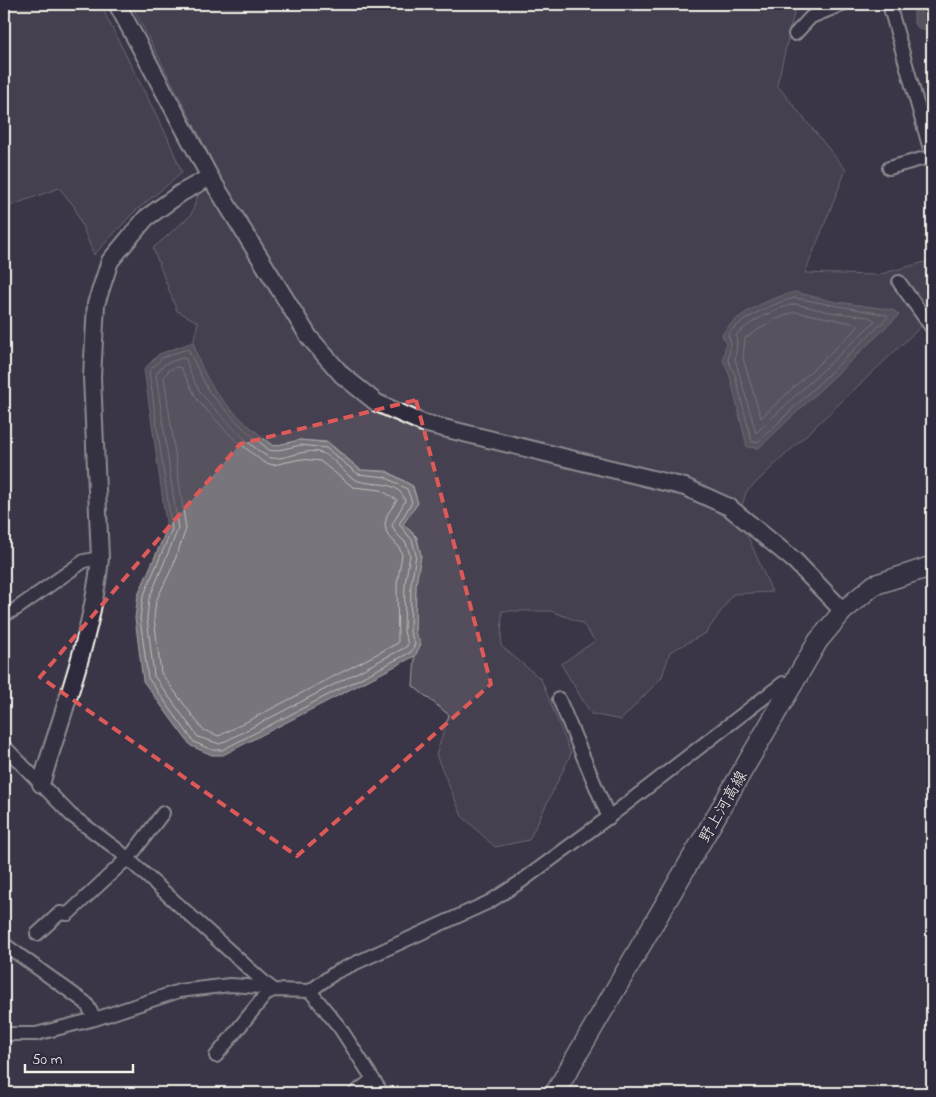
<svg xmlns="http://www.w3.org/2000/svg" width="936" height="1097" font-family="'Indie Flower','Klee One',sans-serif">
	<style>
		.green { fill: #534e5c; stroke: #a4a0a2 }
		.water { fill: #78747b; stroke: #aaa6a7 }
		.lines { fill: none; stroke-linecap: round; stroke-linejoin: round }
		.shore { stroke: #c2bfbc; stroke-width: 1 }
		.minor-casing { stroke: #f4f1e8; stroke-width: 16 }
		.tertiary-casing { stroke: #f4f1e8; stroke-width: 20 }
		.secondary-casing { stroke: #f4f1e8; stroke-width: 22 }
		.minor { stroke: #2f2a3d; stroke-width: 12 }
		.tertiary { stroke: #2f2a3d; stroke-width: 16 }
		.secondary { stroke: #2f2a3d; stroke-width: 19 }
		.marked { fill: none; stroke: #de5a58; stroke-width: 4; stroke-dasharray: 10 6; stroke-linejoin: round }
		.labels { text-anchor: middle; stroke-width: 4; stroke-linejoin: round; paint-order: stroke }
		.street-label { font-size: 16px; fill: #f4f1e8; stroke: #2f2a3d }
	</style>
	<rect width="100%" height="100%" fill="#3b3647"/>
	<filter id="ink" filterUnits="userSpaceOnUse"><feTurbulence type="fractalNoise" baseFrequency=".02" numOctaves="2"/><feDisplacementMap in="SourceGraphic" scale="10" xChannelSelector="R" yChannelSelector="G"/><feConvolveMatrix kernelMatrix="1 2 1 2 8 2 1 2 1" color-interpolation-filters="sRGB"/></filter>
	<g filter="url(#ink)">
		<!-- green -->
		<path class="green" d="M 4,4 L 102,4 L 107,18 L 167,136 L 182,173 L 134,212 L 94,255 L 74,206 L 59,188 L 4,208 Z
			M 131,4 L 805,4 L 795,9 L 777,85 L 846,170 L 805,273 L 877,275 L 932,260 L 932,251 L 932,316 L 746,492 L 739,516 L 772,592 L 733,594 L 706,633 L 670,652 L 662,677 L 621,720 L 591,714 L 561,664 L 595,641 L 582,623 L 551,611 L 502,611 L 501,646 L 541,679 L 571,754 L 529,840 L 495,847 L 462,816 L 436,755 L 449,715 L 413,686 L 415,656 L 420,644 L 415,633 L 416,584 L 421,555 L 417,537 L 403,524 L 418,503 L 413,486 L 387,471 L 361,470 L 328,442 L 300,440 L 273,446 C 244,422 194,383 194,341 C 194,335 197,328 198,322 L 177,311 L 153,248 L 191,215 L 211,158 Z"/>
		<!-- water -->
		<path class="water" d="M 932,4 L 932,28 L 921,30 L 914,24 L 914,7 Z
			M 795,292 L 831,301 L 893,310 L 899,315 L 759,448 L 747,447 L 730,376 L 723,360 L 726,342 L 722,335 C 736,313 770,298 795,292 Z
			M 193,342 C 207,393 233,414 273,446 L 300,440 L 328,443 L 360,470 L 387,472 L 412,486 L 418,503 L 403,524 L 416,537 L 421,555 L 416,584 L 415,632 L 421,644 L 415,656 L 223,755 L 212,755 L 191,746 L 143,681 L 135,618 L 138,595 L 167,529 L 144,369 L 159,354 Z"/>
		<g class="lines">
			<!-- shore -->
			<path class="shore" d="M 795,298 L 887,315 L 888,317 L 758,442 L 752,442 L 735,375 L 728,360 L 731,343 L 728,335 C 738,319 777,302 795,298 Z
				M 795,304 L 830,312 L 869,317 L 875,321 L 756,433 L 735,359 L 737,343 L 736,335 C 751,321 775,308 795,304 Z
				M 795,312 C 816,315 836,320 857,324 L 858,327 L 761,418 L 743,358 L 745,338 L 774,320 Z
				M 188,349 L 209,392 L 242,427 L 269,450 L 274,451 L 301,445 L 326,448 L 358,474 L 385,477 L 407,489 L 412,502 L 399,524 L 412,540 L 416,555 L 411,584 L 410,632 L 415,644 L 411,652 L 222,750 L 212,750 L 194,742 L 148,678 L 140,618 L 143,597 L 172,529 L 149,371 L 162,358 Z
				M 183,358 L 186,359 C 190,372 195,386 204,397 C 213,408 259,456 271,458 C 289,460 306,446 324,454 C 336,459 344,475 356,480 C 372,487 398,478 405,501 L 392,525 L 395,532 L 406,543 L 410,555 L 405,584 L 404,632 L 408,644 L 406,647 L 220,744 L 198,737 L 154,676 L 147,618 L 149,599 L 178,529 L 156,374 L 165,364 Z
				M 178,367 L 181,368 L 198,401 L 232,437 L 263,462 L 273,465 L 301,459 L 320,461 L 353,487 L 381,490 L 397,500 L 387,515 L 385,525 L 387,534 L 399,547 L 402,555 L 397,584 L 398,643 L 219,736 L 203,730 L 161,673 L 154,618 L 156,601 L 172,568 L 186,529 L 164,377 L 169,370 Z"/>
			<!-- minor casing -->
			<g class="minor-casing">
				<path id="minor" d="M 795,34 L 811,17 L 843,4
					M 889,168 L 932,156 L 889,4
					M 899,282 L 932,328
					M 4,615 L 16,609 L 84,561 L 100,558
					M 559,699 L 609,818
					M 4,746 L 71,815 L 118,850 L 265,983 L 274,990 L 310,991 L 340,1028 L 382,1093
					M 37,934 L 60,913 L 68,914 L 132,854 L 163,813
					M 4,944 L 86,1003 L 95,1019
					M 310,991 L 336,972 L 489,902 L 519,883 L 613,814 L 783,683 L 793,685
					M 4,1034 L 36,1034 L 95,1019 L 179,991 L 230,985 L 260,987 L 265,983
					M 216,1056 L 267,993 L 274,990
					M 355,1093 L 373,1079"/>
			</g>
			<!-- tertiary casing -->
			<g class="tertiary-casing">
				<path id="tertiary" d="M 117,4 L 210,177 L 309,337 L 342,375 L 377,403 L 423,423 L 685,487 L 729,507 L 795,561 L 843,611
					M 41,784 C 63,710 93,634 100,558 L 92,377 L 96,304 L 110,261 L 146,218 L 181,193 L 210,177"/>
			</g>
			<!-- secondary casing -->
			<g class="secondary-casing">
				<path id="secondary" d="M 555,1093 L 818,641 L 843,611 L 874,585 L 932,566"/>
			</g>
			<!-- minor -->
			<use href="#minor" class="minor"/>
			<!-- tertiary -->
			<use href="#tertiary" class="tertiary"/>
			<!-- secondary -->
			<use href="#secondary" class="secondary"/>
		</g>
	</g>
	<!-- marked area -->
	<path d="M0 0H936V1097H0ZM 416,400 L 491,684 L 297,856 L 40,677 L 240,444 Z" fill="#3b3647" fill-opacity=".55" fill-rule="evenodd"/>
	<path class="marked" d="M 416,400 L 491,684 L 297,856 L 40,677 L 240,444 Z"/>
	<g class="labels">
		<!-- street labels -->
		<g class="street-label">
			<text transform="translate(722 806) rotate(-60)" y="6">野上河高線</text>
		</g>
	</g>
	<!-- margin -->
	<rect width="936" height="1097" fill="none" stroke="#2f2a3d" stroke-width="20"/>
	<rect x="10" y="10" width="916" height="1077" fill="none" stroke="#f4f1e8" stroke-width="2" filter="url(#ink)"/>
	<!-- scale -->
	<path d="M25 1064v8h108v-8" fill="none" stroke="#f4f1e8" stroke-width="2.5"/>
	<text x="32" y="1064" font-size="15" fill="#f4f1e8" stroke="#2f2a3d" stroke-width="4" paint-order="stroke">50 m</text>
</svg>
